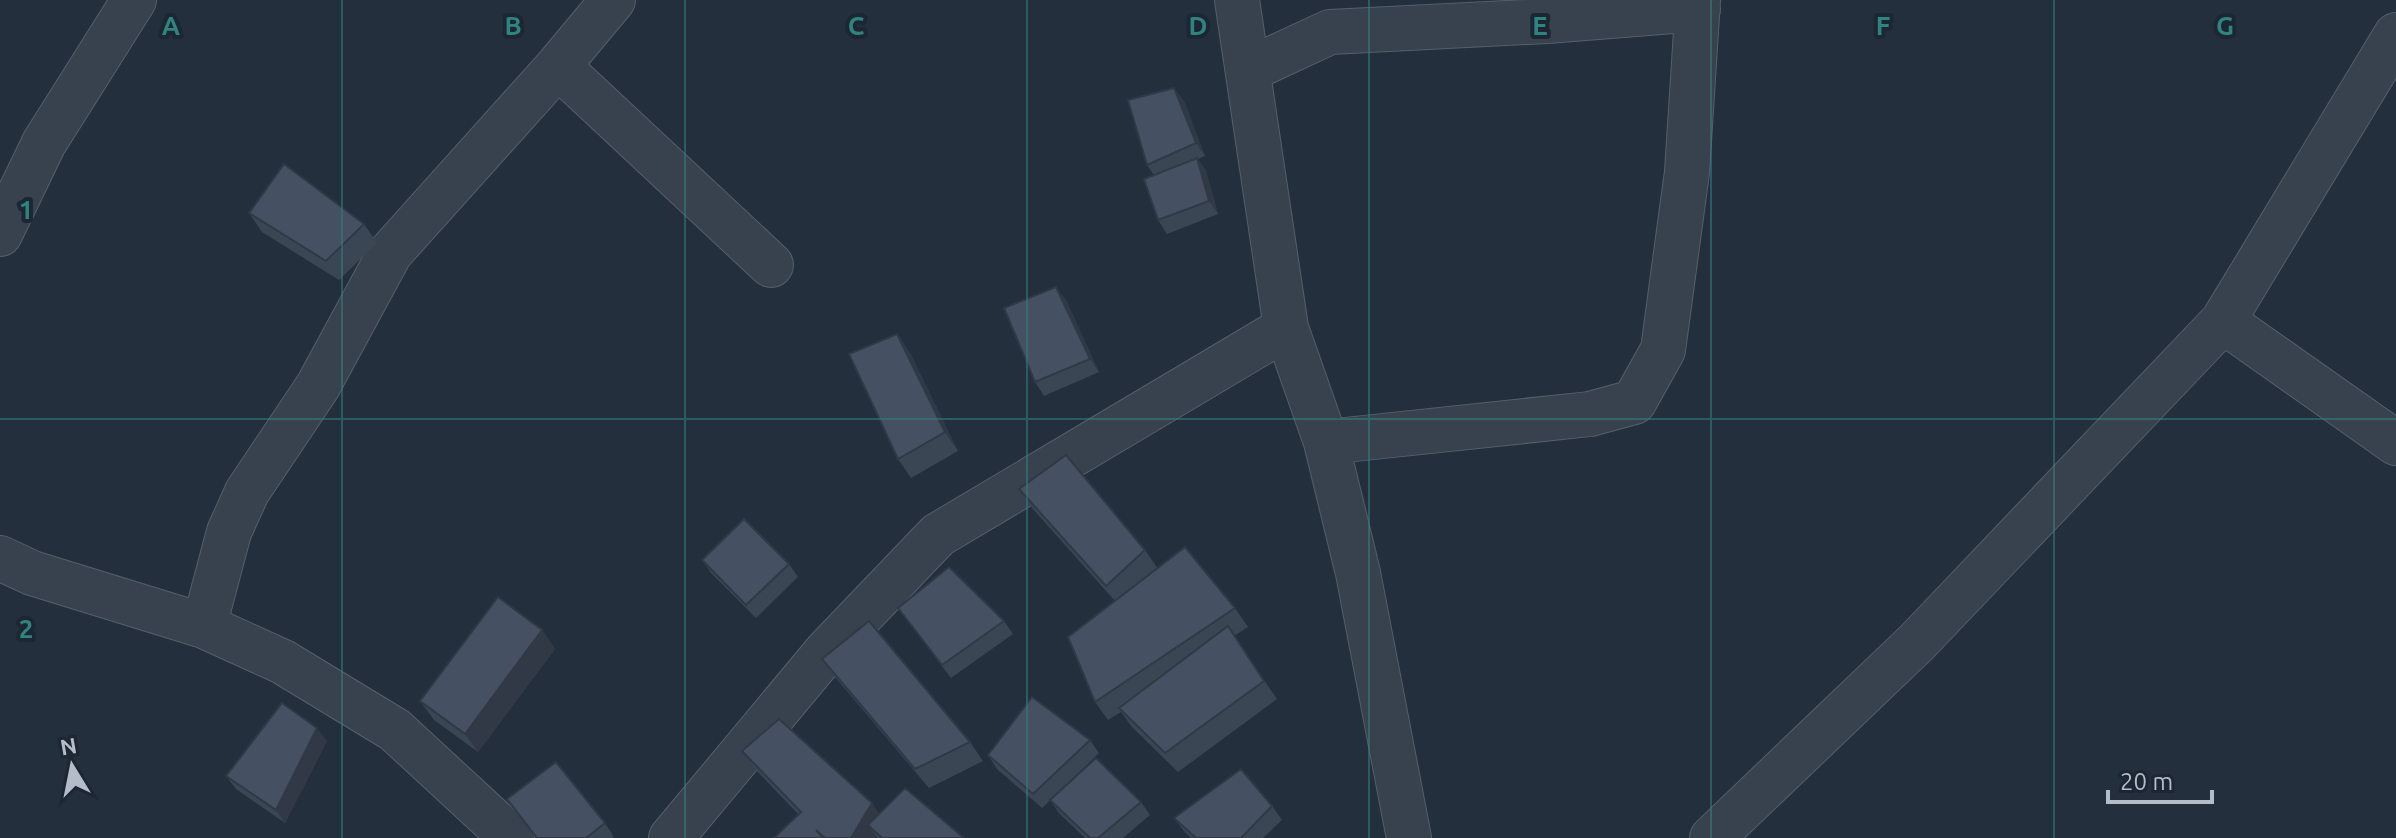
<svg xmlns="http://www.w3.org/2000/svg" width="2396" height="838" font-family="Ubuntu,sans-serif">
	<style>
		.lines { fill: none; stroke-linecap: round; stroke-linejoin: round }
		.minor-casing { stroke: #565f6c; stroke-width: 46 }
		.minor { stroke: #38414e; stroke-width: 44 }
		.wall { fill: #3b4654 }
		.shaded-wall { fill: #303945 }
		.building { fill: #455162; stroke: #303945; stroke-width: 2 }
		.grid { fill: none; stroke: #308480; stroke-width: 2; stroke-opacity: 0.55 }
		.grid-label { font-size: 26px; text-anchor: middle; font-weight: bold; fill: #308480; stroke: #1d2633; stroke-width: 8; stroke-linejoin: round; paint-order: stroke }
	</style>
	<rect width="100%" height="100%" fill="#242f3e"/>
	<g class="lines">
		<!-- minor casing -->
		<g class="minor-casing">
			<path id="minor" d="M 1237,0 L 1286,328 L 1326,442 L 1358,573 L 1409,838
				M 558,66 L 771,265
				M 1248,70 L 1330,32 L 1547,21 L 1698,9
				M 0,234 L 44,143 L 134,0
				M 2223,321 L 2396,443
				M 1326,442 L 1590,414 L 1634,402 L 1663,350 L 1687,172 L 1698,0
				M 0,558 L 32,573 L 204,626 L 283,662 L 395,730 L 512,838
				M 204,626 L 229,532 L 247,492 L 318,386 L 390,253 L 558,66 L 613,0
				M 671,838 L 826,652 L 938,535 L 1286,328
				M 1712,838 L 1917,642 L 2223,321 L 2396,35"/>
		</g>
		<!-- minor -->
		<use href="#minor" class="minor"/>
	</g>
	<!-- wall -->
	<path class="wall" d="M 1184,101 L 1205,156 L 1198,159 L 1206,171 L 1218,214 L 1167,234 L 1158,220 L 1154,175 L 1147,165 Z
		M 249,213 L 364,224 L 377,243 L 339,280 L 262,232 Z
		M 1066,300 L 1099,372 L 1044,396 L 1035,382 Z
		M 897,334 L 910,353 L 958,451 L 911,478 L 898,459 Z
		M 1019,489 L 1145,550 L 1158,569 L 1235,608 L 1248,627 L 1234,636 L 1277,699 L 1178,772 L 1132,727 L 1121,712 L 1108,720 L 1095,702 L 1115,601 L 1032,508 Z
		M 702,560 L 789,564 L 798,577 L 756,618 L 711,573 Z
		M 898,608 L 1004,621 L 1013,634 L 951,678 Z
		M 542,630 L 555,649 L 478,752 L 434,720 L 420,701 Z
		M 822,659 L 970,742 L 983,761 L 929,788 L 835,677 Z
		M 1090,740 L 1099,753 L 1042,808 L 997,769 L 988,755 Z
		M 327,741 L 285,823 L 236,789 L 226,776 Z
		M 742,751 L 879,814 L 964,838 L 878,838 L 876,836 L 798,814 L 755,769 Z
		M 507,799 L 605,823 L 614,837 L 612,838 L 536,838 Z
		M 1050,800 L 1141,802 L 1150,815 L 1123,838 L 1085,838 L 1059,813 Z
		M 1272,806 L 1282,820 L 1263,838 L 1191,838 L 1184,831 L 1174,818 Z"/>
	<!-- shaded-wall -->
	<path class="shaded-wall" d="M 1174,88 L 1184,101 L 1205,156 L 1196,143 Z
		M 1197,158 L 1206,171 L 1218,214 L 1209,201 Z
		M 1056,287 L 1066,300 L 1099,372 L 1090,359 Z
		M 897,334 L 910,353 L 958,451 L 945,432 Z
		M 542,630 L 555,649 L 478,752 L 465,734 Z
		M 317,728 L 327,741 L 285,823 L 276,810 Z
		M 872,803 L 885,822 L 868,825 L 876,836 L 875,838 L 851,838 Z"/>
	<!-- building -->
	<path class="building" d="M 1174,88 L 1196,143 L 1147,165 L 1128,100 Z
		M 1197,158 L 1209,201 L 1158,220 L 1144,179 Z
		M 284,164 L 364,224 L 326,261 L 249,213 Z
		M 1056,287 L 1090,359 L 1035,382 L 1004,308 Z
		M 897,334 L 945,432 L 898,459 L 849,354 Z
		M 1066,455 L 1145,550 L 1106,586 L 1019,489 Z
		M 744,519 L 789,564 L 746,605 L 702,560 Z
		M 1185,547 L 1235,608 L 1095,702 L 1068,637 Z
		M 949,567 L 1004,621 L 942,665 L 898,608 Z
		M 498,597 L 542,630 L 465,734 L 420,701 Z
		M 869,621 L 970,742 L 915,769 L 822,659 Z
		M 1228,626 L 1264,681 L 1165,753 L 1119,708 Z
		M 1032,697 L 1090,740 L 1033,794 L 988,755 Z
		M 282,703 L 317,728 L 276,810 L 226,776 Z
		M 779,719 L 872,803 L 851,838 L 825,838 L 816,830 L 823,838 L 774,838 L 801,812 L 742,751 Z
		M 1096,758 L 1141,802 L 1098,838 L 1090,838 L 1050,800 Z
		M 556,762 L 605,823 L 586,838 L 537,838 L 507,799 Z
		M 1241,769 L 1272,806 L 1241,838 L 1196,838 L 1174,818 Z
		M 905,788 L 964,838 L 882,838 L 868,825 Z"/>
	<!-- grid -->
	<path class="grid" d="M 342,0 L 342,838M 685,0 L 685,838M 1027,0 L 1027,838M 1369,0 L 1369,838M 1711,0 L 1711,838M 2054,0 L 2054,838M 0,419 L 2396,419"/>
	<g class="grid-label">
		<text x="171" y="35">A</text>
		<text x="513" y="35">B</text>
		<text x="856" y="35">C</text>
		<text x="1198" y="35">D</text>
		<text x="1540" y="35">E</text>
		<text x="1883" y="35">F</text>
		<text x="2225" y="35">G</text>
		<text x="26" y="219">1</text>
		<text x="26" y="638">2</text>
	</g>
	<!-- north arrow -->
	<g transform="translate(72 766) rotate(350)" stroke="#1d2633" stroke-width="6" paint-order="stroke">
	<path d="M0-6L14 30L0 20L-14 30Z" fill="#b4bcc9"/>
	<text y="-12" font-size="22" font-weight="bold" text-anchor="middle" fill="#b4bcc9">N</text>
	</g>
	<!-- scale -->
	<path d="M2108 790v12h104v-12" fill="none" stroke="#b4bcc9" stroke-width="4"/>
	<text x="2120" y="790" font-size="24" fill="#b4bcc9" stroke="#1d2633" stroke-width="6" paint-order="stroke">20 m</text>
</svg>
